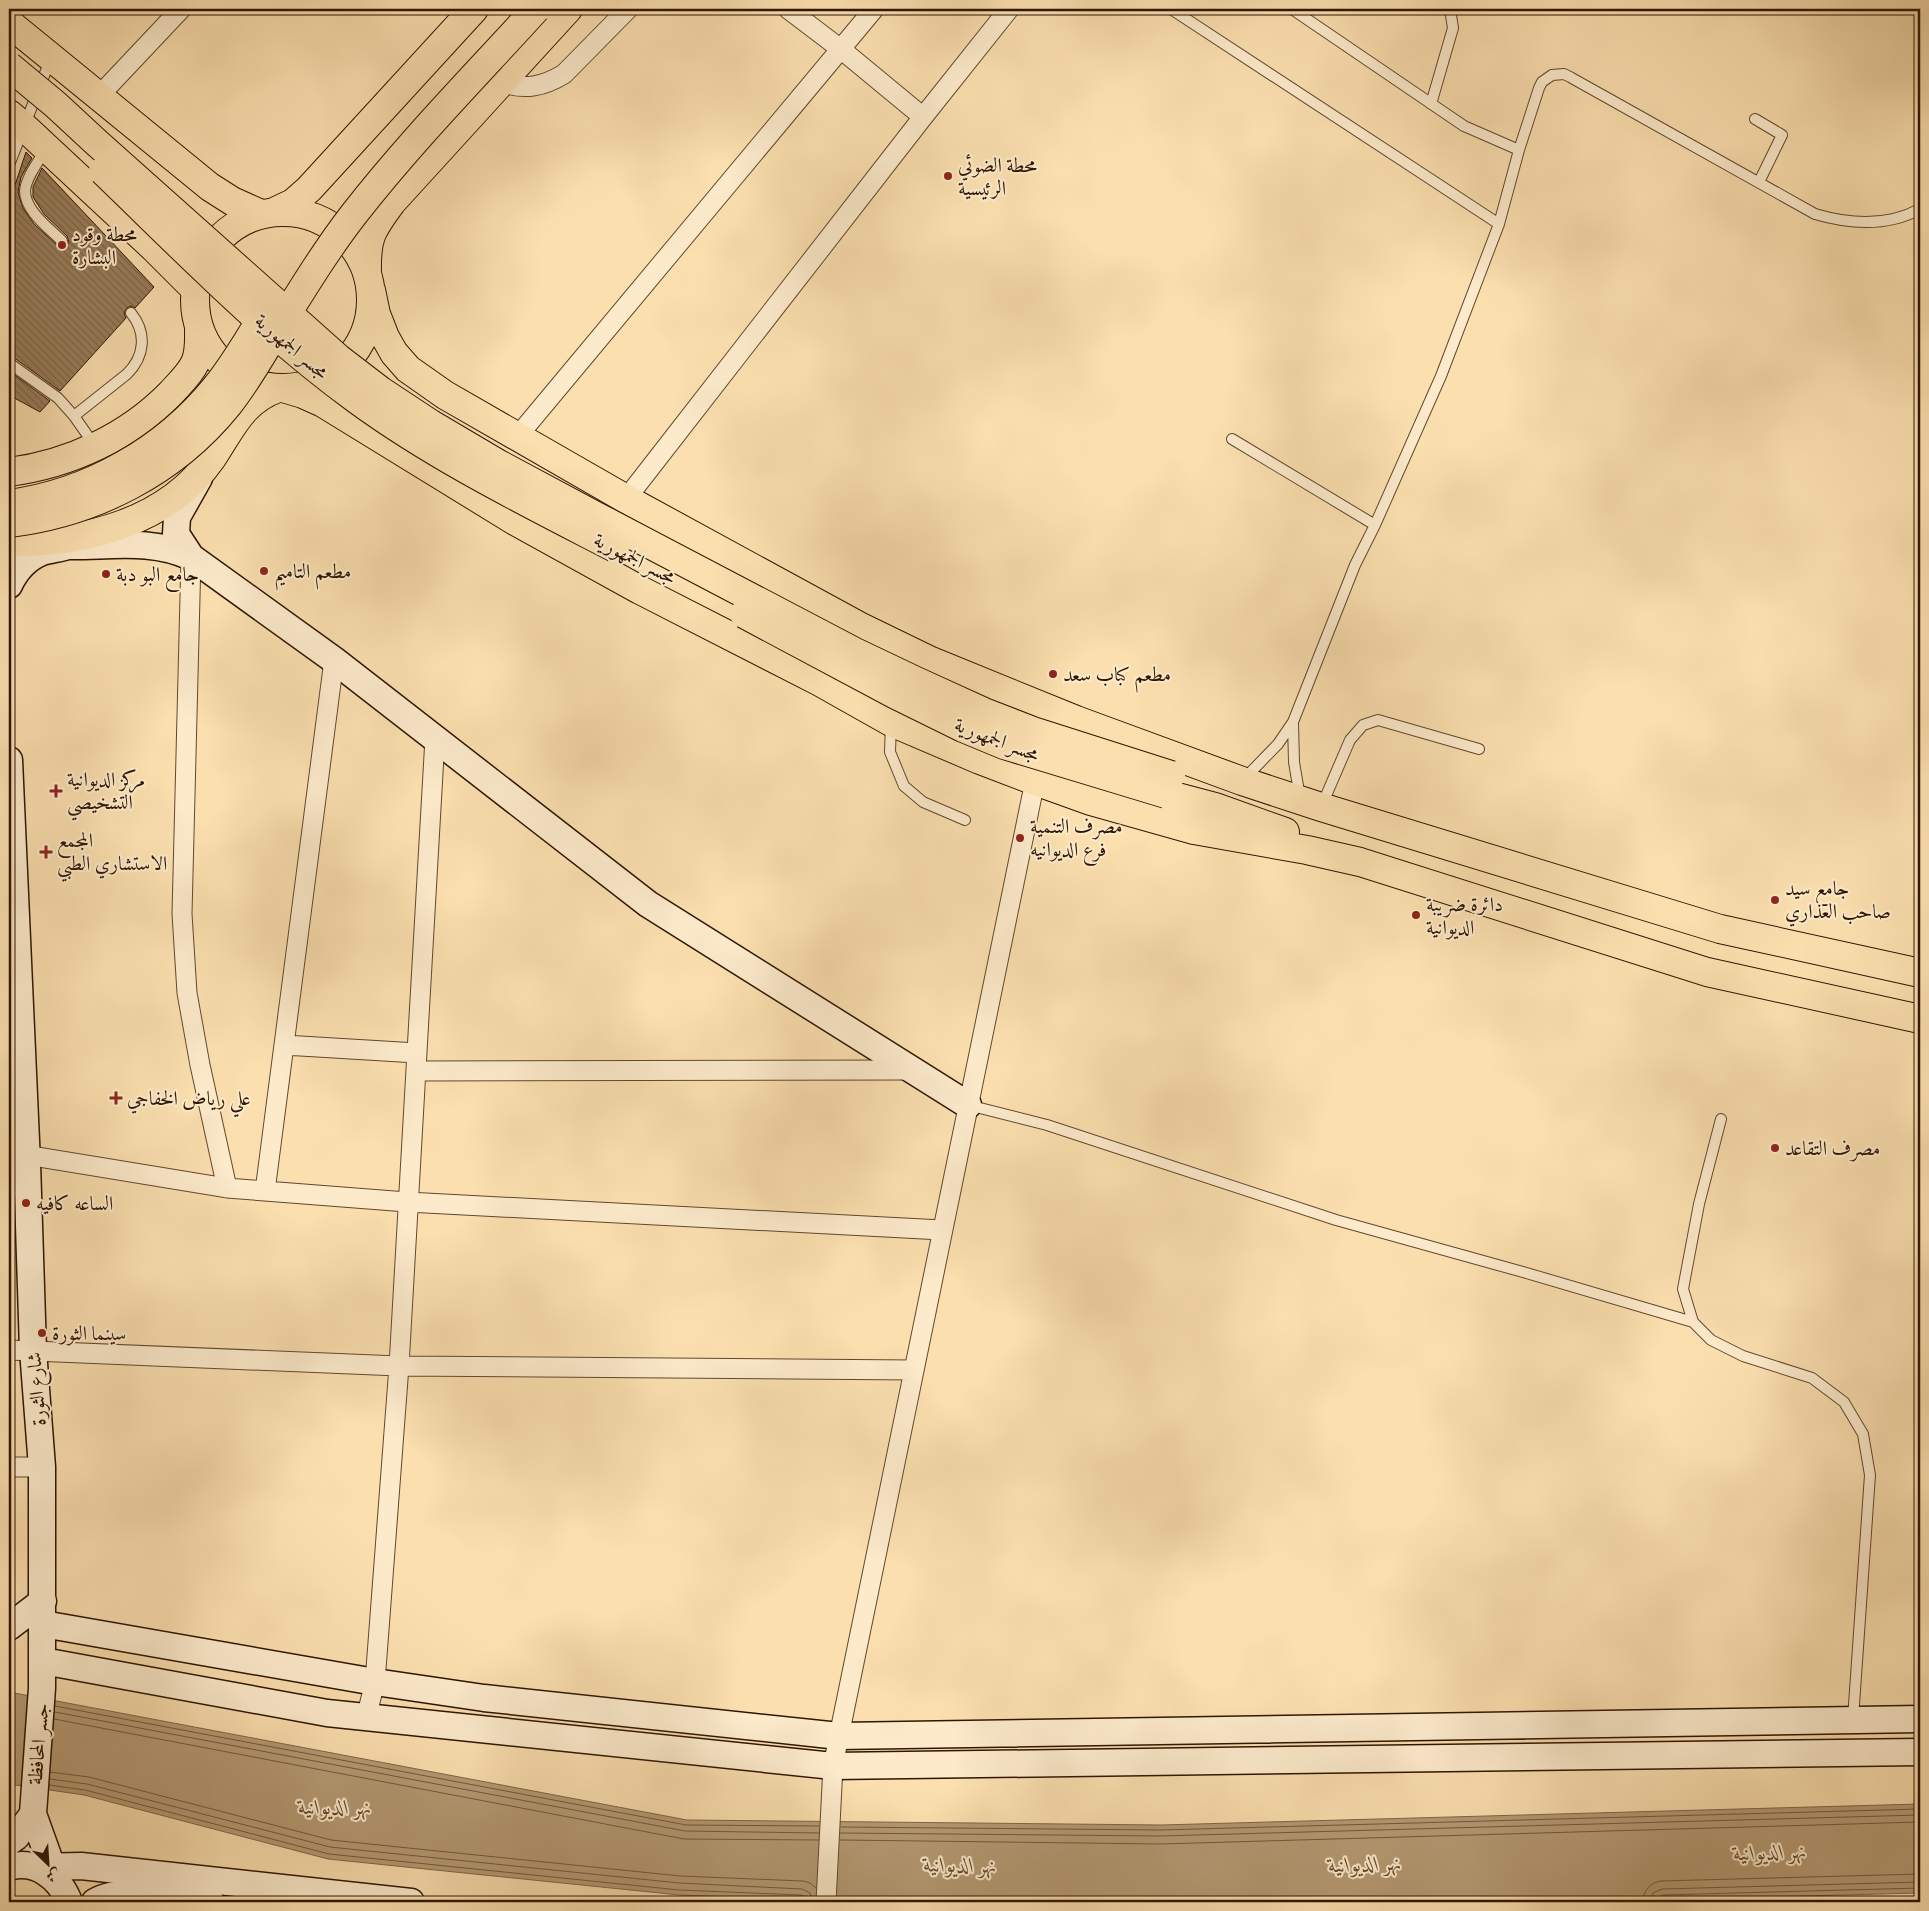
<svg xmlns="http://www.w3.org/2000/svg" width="1929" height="1911" font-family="'Gentium Book Plus',Amiri,serif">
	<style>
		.water { fill: #b59a74; stroke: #7f6546 }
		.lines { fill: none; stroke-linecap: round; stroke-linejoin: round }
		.shore { stroke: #72583b; stroke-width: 1 }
		.building { fill: url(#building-back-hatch); stroke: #2e1502 }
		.lane-casing { stroke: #61482d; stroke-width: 12 }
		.street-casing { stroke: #61482d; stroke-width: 21 }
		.secondary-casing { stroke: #2e1502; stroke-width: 29 }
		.primary-casing { stroke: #2e1502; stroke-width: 30 }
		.lane { stroke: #fceacb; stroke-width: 10 }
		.street { stroke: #fceacb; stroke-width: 19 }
		.secondary { stroke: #fceacb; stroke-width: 26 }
		.primary { stroke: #fbdfaf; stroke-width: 28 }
		.primary-bridge-casing { stroke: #2e1502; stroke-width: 30; stroke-linecap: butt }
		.primary-bridge { stroke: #fbdfaf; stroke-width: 28 }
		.poi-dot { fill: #8f2418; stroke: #fceacb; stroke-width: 2 }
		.labels { text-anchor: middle; stroke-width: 4; stroke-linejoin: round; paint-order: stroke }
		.poi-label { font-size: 20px; fill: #2e1502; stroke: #fceacb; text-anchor: start }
		.street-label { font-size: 20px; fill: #2e1502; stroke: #fceacb }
		.water-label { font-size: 21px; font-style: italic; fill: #644a30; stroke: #fceacb }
	</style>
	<defs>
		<pattern id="building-back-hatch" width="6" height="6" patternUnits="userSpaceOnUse" patternTransform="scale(1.25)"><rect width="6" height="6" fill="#997e5c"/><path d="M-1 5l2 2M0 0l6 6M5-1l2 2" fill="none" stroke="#7d664a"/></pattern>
	</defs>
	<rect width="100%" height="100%" fill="#fbdfaf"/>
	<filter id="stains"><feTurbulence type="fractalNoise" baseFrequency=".004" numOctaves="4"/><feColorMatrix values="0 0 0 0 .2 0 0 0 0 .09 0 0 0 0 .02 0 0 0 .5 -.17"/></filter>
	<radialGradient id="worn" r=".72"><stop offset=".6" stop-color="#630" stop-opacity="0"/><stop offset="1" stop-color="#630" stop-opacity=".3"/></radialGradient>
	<!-- water -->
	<path class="water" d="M 9,1692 L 687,1820 L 1161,1825 L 1920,1804 L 1920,1893 L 1570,1902 L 861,1902 L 679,1895 L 328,1859 L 84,1795 L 9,1784 Z"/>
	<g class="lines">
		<!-- shore -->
		<path class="shore" d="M 55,1706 L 686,1825 L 819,1826
			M 55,1712 L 685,1831 L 819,1833
			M 54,1719 L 684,1839 L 819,1840
			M 50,1772 L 89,1777 L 331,1840 L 680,1876 L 803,1881 L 810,1883 L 816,1888
			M 50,1779 L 87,1784 L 330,1847 L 679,1883 L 802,1889 L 810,1893 L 813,1902
			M 49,1785 L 85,1790 L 329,1854 L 679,1890 L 801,1895 L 806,1897 L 807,1902
			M 841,1827 L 1161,1830 L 1920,1809
			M 840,1833 L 1161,1836 L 1920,1815
			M 840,1840 L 1161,1844 L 1920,1822
			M 1643,1902 C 1643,1890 1650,1883 1661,1881 L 1920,1874
			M 1650,1902 L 1653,1893 L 1662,1889 L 1920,1882
			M 1657,1902 L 1658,1897 L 1662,1895 L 1920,1888"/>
	</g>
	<!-- building -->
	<path class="building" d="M 26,152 L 32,158 L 21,177 L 18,192 L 23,208 L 34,224 L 58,246 L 63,248 L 67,245 L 69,242 L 67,236 L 44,214 L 33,197 L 33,187 L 42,168 L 154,287 L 135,308 L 131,306 L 127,308 L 124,313 L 126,318 L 60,391 L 13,357 L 9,356 L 9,203 Z
		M 9,371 L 50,401 L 40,412 L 9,395 Z"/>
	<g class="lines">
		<!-- lane casing -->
		<g class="lane-casing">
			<path id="lane" d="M 1171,9 L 1499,224
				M 1292,9 L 1464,126 L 1519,150
				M 1431,104 L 1453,28 L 1450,9
				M 1755,119 L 1782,135 L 1759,182
				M 46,149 C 39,161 26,177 25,191 C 25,211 50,229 62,241
				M 9,165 L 51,58
				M 9,363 L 58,398 L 74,416 L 95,446
				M 74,416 L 127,374 C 145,356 147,333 131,313
				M 1232,439 L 1375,525
				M 891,723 L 890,752 L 904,786 L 923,802 L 965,820
				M 1293,723 L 1294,762 L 1300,798
				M 1244,779 L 1278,744 L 1293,722 L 1355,565 L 1375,525 L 1441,376 L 1499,224 L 1519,150 L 1539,88 L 1542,82 L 1552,75 L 1564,74 L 1570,77 L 1815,214 C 1849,224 1887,227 1920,209
				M 1322,805 L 1350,740 L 1363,725 L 1378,720 L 1479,749
				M 968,1105 L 1047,1125 L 1336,1220 L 1523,1272 L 1693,1322
				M 1721,1119 L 1699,1204 L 1683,1289 L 1693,1322 L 1711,1340 L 1743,1356 L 1812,1378 L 1844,1402 L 1863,1434 L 1870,1475 L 1853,1719"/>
		</g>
		<!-- street casing -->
		<g class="street-casing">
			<path id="street" d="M 788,9 L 842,50 L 923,117
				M 502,82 C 525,91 544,86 564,74 L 628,9
				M 98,97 L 181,9
				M 517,437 L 874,9
				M 626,499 L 923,117 L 1009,9
				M 191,557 L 182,914 L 187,993 L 200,1065 L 227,1188
				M 284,1045 L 417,1053
				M 416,1071 L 912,1070
				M 26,1155 L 227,1188 L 265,1191 L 407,1202 L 942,1230
				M 9,1163 L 27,1163
				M 265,1191 L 334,660
				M 9,1350 L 399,1366 L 913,1370
				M 9,1467 L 42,1467
				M 366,1718 L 375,1682 L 399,1366 L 435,738
				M 826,1902 L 833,1766 L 839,1736 L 1035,781"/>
		</g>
		<!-- secondary casing -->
		<g class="secondary-casing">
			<path id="secondary" d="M 66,546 C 108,547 151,538 191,557 L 334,660 L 648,904 L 968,1105
				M 191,557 L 176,534 L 177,517 L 199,478
				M 9,585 C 16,570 27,558 42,552 C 51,549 61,549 70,545
				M 9,760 L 27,1163 L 33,1350 L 42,1467 L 42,1688 L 33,1814 L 57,1881
				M 43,1624 L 375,1682 L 484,1698 L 839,1736 L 1920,1719
				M 9,1627 L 43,1601
				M 43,1661 L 327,1713 L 833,1766 L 1920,1752
				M 9,1842 L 16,1837 L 33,1814
				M 9,1867 C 36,1859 60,1878 69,1902
				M 36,1867 L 81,1866 L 411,1902
				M 95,1902 C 121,1885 180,1899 211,1902"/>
		</g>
		<!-- primary casing -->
		<g class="primary-casing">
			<path id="primary" d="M 9,23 L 210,187 L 232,201 L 261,214
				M 9,114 L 23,126 L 154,248 L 195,289
				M 276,211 L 293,203 L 309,189 L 474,9
				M195 300a88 88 0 1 1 176 0a88 88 0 1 1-176 0Z
				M 367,272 C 366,237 372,229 392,202 L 568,9
				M 371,290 L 376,314 L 385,337 L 394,353 L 408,369 L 445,395 L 626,499 L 859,626 L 931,661 L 1076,720 L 1242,781 L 1321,807 L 1720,929 L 1920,973
				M 283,388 L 303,394 L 323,403 L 515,521 L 640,590 L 820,682 L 891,722 L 980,760 L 1035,781 L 1091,801 L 1194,830 L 1307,850 L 1360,862 L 1707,972 L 1920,1019
				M 9,472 C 70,464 128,437 171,393 C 179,384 190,374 195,363 C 200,352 199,341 199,329
				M 9,542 C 83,543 167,523 212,458 C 232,428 242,401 278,388
				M 1166,794 L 1215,807 L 1285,832"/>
		</g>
		<!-- lane -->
		<use href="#lane" class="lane"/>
		<!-- street -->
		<use href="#street" class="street"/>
		<!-- secondary -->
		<use href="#secondary" class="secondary"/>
		<!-- primary -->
		<use href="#primary" class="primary"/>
		<!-- primary-bridge casing -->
		<g class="primary-bridge-casing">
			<path id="primary-bridge" d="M 9,66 L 56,105 L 97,143 L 338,358 L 381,391 L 431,424 L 497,463 L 594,515 L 855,652 L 916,681 L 984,712 L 1033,731 L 1171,775
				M 103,171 C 185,250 264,332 356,399 C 435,457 528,503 615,548
				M 9,504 C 90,493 165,450 216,387 C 237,361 253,332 270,304
				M 9,523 C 94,513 174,472 228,405 C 244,385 257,363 270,341 C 297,298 323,254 354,214 C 410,142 475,76 536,9
				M 744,614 L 894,694 L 963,728 L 1004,745 L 1166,794"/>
		</g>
		<!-- primary-bridge -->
		<use href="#primary-bridge" class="primary-bridge"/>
	</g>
	<!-- markers -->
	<g class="poi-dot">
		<circle cx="948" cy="176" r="5"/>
		<circle cx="62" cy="245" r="5"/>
		<circle cx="264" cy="571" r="5"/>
		<circle cx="106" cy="574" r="5"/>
		<circle cx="1053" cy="674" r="5"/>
		<path d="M53.5 783.5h5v5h5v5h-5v5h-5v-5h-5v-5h5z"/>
		<circle cx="1020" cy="838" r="5"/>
		<path d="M43.5 844.5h5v5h5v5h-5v5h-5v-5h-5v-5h5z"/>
		<circle cx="1775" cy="900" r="5"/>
		<circle cx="1416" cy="915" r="5"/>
		<path d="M113.5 1090.5h5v5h5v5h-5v5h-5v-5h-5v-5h5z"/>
		<circle cx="1775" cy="1148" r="5"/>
		<circle cx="26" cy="1203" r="5"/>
		<circle cx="42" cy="1333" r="5"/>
	</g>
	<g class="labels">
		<!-- poi labels -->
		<g class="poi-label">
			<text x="958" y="172">محطة الضوئي<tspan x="958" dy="23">الرئيسية</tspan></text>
			<text x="72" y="241">محطة وقود<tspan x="72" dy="23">البشارة</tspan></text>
			<text x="274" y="578">مطعم التاميم</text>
			<text x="116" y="581">جامع البو دبة</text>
			<text x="1063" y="681">مطعم كباب سعد</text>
			<text x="67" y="786">مركز الديوانية<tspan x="67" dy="23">التشخيصي</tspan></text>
			<text x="1030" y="833">مصرف التنمية<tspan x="1030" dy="23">فرع الديوانيه</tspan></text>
			<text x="57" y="847">المجمع<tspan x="57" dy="23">الاستشاري الطبي</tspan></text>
			<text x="1785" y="895">جامع سيد<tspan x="1785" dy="23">صاحب العذاري</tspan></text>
			<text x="1426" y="911">دائرة ضريبة<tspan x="1426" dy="23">الديوانية</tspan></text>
			<text x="127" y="1105">علي رياض الخفاجي</text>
			<text x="1785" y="1155">مصرف التقاعد</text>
			<text x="36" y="1210">الساعه كافيه</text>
			<text x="52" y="1340">سينما الثورة</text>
		</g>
		<!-- street labels -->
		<g class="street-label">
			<text transform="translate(292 346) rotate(40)" y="7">مجسر الجمهورية</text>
			<text transform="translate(635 558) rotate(27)" y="7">مجسر الجمهورية</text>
			<text transform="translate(997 739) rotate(21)" y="7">مجسر الجمهورية</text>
			<text transform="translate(36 1389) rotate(-94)" y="7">شارع الثورة</text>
			<text transform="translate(38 1744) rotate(-85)" y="7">جسر المحافظة</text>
		</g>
		<!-- water labels -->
		<g class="water-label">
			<text x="335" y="1814">نهر الديوانية</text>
			<text transform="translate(1770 1852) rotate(-2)" y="7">نهر الديوانية</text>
			<text transform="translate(1365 1864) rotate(-2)" y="7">نهر الديوانية</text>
			<text transform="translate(960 1865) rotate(1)" y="7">نهر الديوانية</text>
		</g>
	</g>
	<!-- margin -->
	<rect width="1929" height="1911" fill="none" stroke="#fbdfaf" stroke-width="30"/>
	<rect x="10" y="10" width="1909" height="1891" fill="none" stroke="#2e1502" stroke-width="2.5"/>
	<rect x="15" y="15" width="1899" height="1881" fill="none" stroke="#2e1502"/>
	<!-- north arrow -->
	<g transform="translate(48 1864) rotate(155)" stroke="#fceacb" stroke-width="4" paint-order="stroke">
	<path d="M0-4L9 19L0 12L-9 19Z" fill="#2e1502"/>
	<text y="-8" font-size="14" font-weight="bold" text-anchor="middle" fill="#2e1502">ش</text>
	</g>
	<rect width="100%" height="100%" filter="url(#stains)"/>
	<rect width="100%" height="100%" fill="url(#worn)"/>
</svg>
